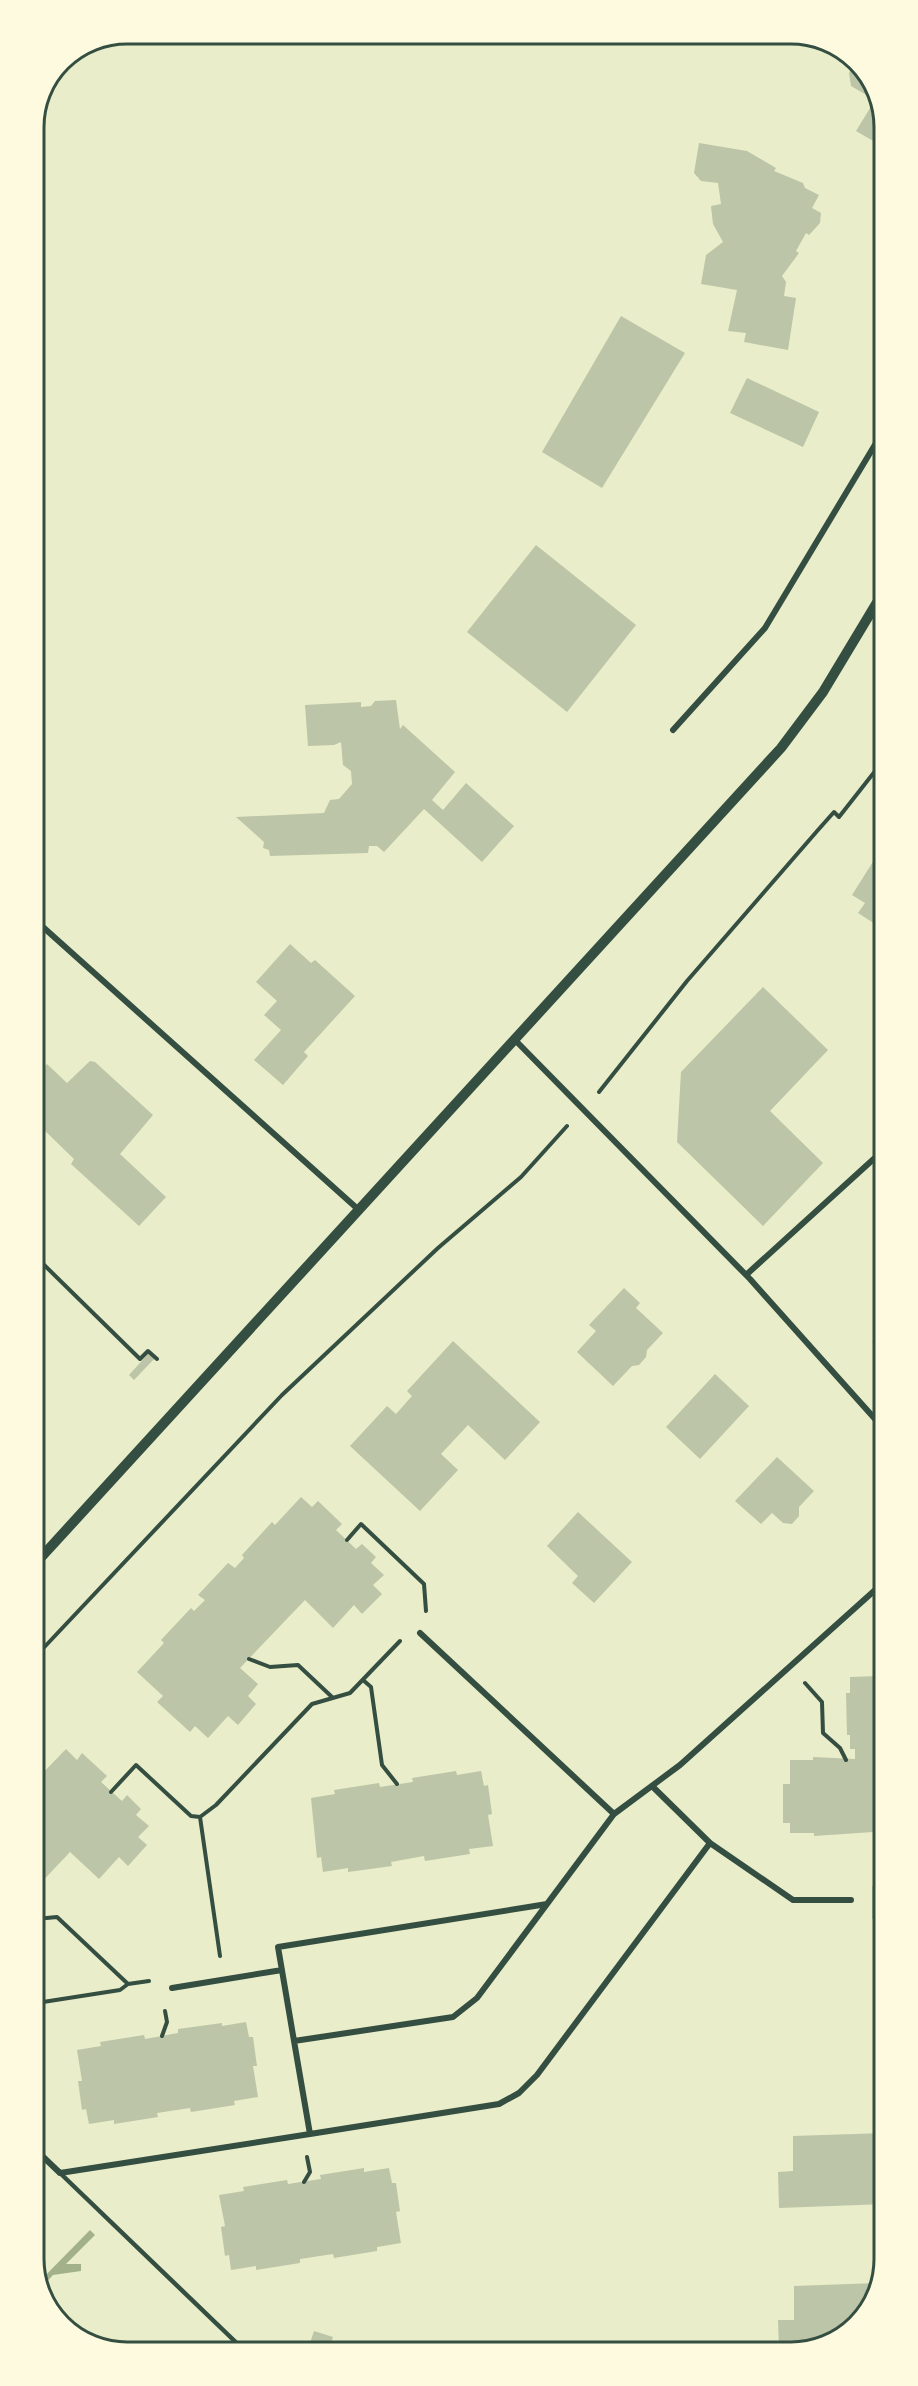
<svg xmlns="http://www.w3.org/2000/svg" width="918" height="2386" font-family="Jost,sans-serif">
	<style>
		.water { fill: #a3b18a }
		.building { fill: #bcc5a7 }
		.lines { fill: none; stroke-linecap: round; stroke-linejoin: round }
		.path { stroke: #344e41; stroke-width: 4 }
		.service { stroke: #344e41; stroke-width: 4.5 }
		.minor { stroke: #344e41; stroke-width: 6 }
		.tertiary { stroke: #344e41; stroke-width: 10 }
		.rim { fill: none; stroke: #344e41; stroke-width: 3 }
	</style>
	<rect width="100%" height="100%" fill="#e9edc9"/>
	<!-- water -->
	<path class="water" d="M 90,2230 L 95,2235 L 66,2264 L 81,2264 L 81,2271 L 53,2275 L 40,2289 L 37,2284 Z"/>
	<!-- building -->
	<path class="building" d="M 856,61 L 882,102 L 882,146 L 856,131 L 875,100 L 851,86 L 849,73 Z
		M 699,143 L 747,151 L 776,168 L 774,171 L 803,183 L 805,188 L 819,195 L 812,208 L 821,213 L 820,223 L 809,235 L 806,233 L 796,251 L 799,253 L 782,276 L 786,282 L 784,296 L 796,298 L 788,350 L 744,342 L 746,333 L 728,331 L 737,290 L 701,284 L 706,255 L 723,242 L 713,224 L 711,206 L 721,204 L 718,183 L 701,181 L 694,173 Z
		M 621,316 L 685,353 L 602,488 L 542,452 Z
		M 747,378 L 819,412 L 803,447 L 730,413 Z
		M 536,545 L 636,625 L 567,712 L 467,632 Z
		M 396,700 L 400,729 L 403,725 L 455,772 L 432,800 L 443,810 L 466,783 L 514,826 L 482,862 L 424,809 L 384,852 L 377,846 L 369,846 L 368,853 L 270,856 L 269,850 L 263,848 L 264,842 L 236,817 L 324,813 L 330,800 L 339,799 L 352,784 L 351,771 L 343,765 L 341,742 L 334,745 L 308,746 L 305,705 L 361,702 L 361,707 L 371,706 L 375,701 Z
		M 876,857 L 883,862 L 883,929 L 858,913 L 865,903 L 852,895 Z
		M 290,944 L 311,963 L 315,960 L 355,996 L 304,1052 L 308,1056 L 283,1085 L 254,1060 L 281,1030 L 264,1015 L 277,1001 L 256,982 Z
		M 763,987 L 828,1050 L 770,1111 L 823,1163 L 763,1226 L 677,1142 L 681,1072 Z
		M 90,1061 L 95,1062 L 153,1115 L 120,1154 L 166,1197 L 139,1226 L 71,1164 L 74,1159 L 42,1128 L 40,1115 L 35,1110 L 35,1078 L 47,1064 L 67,1083 Z
		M 624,1288 L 640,1303 L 636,1308 L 663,1333 L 647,1350 L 646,1357 L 639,1365 L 632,1366 L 613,1386 L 577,1352 L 596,1331 L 589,1325 Z
		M 884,1327 L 884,1351 L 872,1342 Z
		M 453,1341 L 540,1422 L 505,1460 L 468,1425 L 441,1454 L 458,1470 L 420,1511 L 350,1446 L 387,1406 L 396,1414 L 412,1396 L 407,1391 Z
		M 149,1353 L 155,1358 L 134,1380 L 129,1375 Z
		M 715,1374 L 749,1406 L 700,1459 L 666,1427 Z
		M 777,1457 L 814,1491 L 799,1507 L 799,1516 L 792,1524 L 783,1523 L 772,1513 L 761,1524 L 735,1501 Z
		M 301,1497 L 312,1507 L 318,1501 L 342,1524 L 336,1530 L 356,1549 L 362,1544 L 376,1557 L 371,1563 L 384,1575 L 373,1585 L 382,1594 L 362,1614 L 354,1605 L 333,1628 L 305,1600 L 240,1668 L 258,1684 L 248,1696 L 256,1704 L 238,1725 L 228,1716 L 208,1738 L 195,1726 L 190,1732 L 157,1702 L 163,1696 L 137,1672 L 164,1643 L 161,1640 L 191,1608 L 194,1611 L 205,1600 L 198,1595 L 228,1563 L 235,1568 L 244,1558 L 242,1555 L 272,1522 L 275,1525 Z
		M 578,1512 L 632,1562 L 594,1603 L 572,1583 L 578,1576 L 547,1546 Z
		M 877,1670 L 884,1670 L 884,1838 L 873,1838 L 873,1832 L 814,1836 L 814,1833 L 790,1833 L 790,1823 L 783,1823 L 783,1784 L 790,1784 L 790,1760 L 813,1760 L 813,1757 L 855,1759 L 855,1749 L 850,1749 L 850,1735 L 847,1735 L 846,1693 L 850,1693 L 850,1677 L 877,1676 Z
		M 66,1749 L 77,1760 L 82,1753 L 107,1776 L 101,1782 L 122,1801 L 127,1795 L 141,1809 L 136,1815 L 149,1826 L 138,1837 L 147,1845 L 128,1866 L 119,1857 L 99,1879 L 70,1852 L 36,1888 L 36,1776 L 39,1777 Z
		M 456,1771 L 457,1775 L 481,1771 L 484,1786 L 488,1785 L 492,1814 L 488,1815 L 493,1846 L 469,1849 L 470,1854 L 425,1861 L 424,1856 L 391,1862 L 392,1866 L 348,1872 L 348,1868 L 323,1872 L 321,1857 L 317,1858 L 311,1798 L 335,1794 L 334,1790 L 379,1783 L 380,1787 L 413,1782 L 412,1778 Z
		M 872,1886 L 884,1887 L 884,1919 L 872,1919 Z
		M 246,2022 L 249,2037 L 253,2037 L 257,2066 L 253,2066 L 258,2097 L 234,2101 L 235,2105 L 191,2112 L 190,2108 L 157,2113 L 158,2117 L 114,2124 L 114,2120 L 89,2124 L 86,2109 L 82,2110 L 78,2081 L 82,2081 L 77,2050 L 101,2046 L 100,2042 L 144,2035 L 145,2039 L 178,2033 L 178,2029 L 222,2023 L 222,2026 Z
		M 885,2133 L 885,2204 L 779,2208 L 778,2172 L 793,2171 L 793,2136 Z
		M 364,2168 L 364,2172 L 389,2168 L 392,2183 L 396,2183 L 400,2211 L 396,2212 L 401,2243 L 377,2247 L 377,2251 L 334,2258 L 333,2254 L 300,2259 L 300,2263 L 256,2270 L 256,2266 L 231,2270 L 229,2255 L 225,2256 L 221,2227 L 225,2226 L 219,2195 L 244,2191 L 243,2187 L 287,2180 L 288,2184 L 321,2179 L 320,2175 Z
		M 877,2283 L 866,2316 L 816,2350 L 779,2350 L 778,2320 L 794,2320 L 794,2286 Z
		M 314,2331 L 333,2337 L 328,2352 L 308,2349 Z"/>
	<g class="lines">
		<!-- path -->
		<path class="path" d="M 599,1092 L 687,981 L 818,830 L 834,812 L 839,817 L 883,761
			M 35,1256 L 140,1359 L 148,1351 L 157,1359
			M 347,1540 L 361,1524 L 424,1584 L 426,1611
			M 35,1657 L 282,1395 L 438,1248 L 521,1177 L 567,1126
			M 249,1659 L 270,1667 L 298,1665 L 332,1697
			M 363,1680 L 371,1687 L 382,1765 L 397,1784
			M 805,1683 L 822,1702 L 823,1733 L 840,1748 L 846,1760
			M 111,1792 L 136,1765 L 191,1816 L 200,1817
			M 36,1919 L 57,1917 L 128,1984
			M 220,1956 L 200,1817 L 216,1805 L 312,1704 L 350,1693 L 400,1641
			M 36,2009 L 43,2002 L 120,1990 L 128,1984 L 149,1981
			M 162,2036 L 167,2022 L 165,2011
			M 304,2182 L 310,2172 L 307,2157"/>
		<!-- service -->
		<path class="service" d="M 60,2173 L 246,2352"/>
		<!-- minor -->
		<path class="minor" d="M 673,730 L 765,628 L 882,433
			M 34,919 L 360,1211
			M 516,1041 L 750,1279 L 884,1429
			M 746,1275 L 878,1155
			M 420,1633 L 614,1814
			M 710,1843 L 793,1900 L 851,1900
			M 172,1988 L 282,1970
			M 294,2041 L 278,1947 L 547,1904
			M 310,2134 L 499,2104 L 519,2093 L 537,2075 L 710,1843 L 653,1787
			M 36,2150 L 60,2173 L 310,2134 L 294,2041 L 453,2017 L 477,1998 L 614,1814 L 680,1765 L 884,1582"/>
		<!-- tertiary -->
		<path class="tertiary" d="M 35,1564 L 781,748 L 823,692 L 882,594"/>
	</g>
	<!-- crop -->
	<path d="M0 0H918V2386H0ZM127 44H791A83 83 0 0 1 874 127V2259A83 83 0 0 1 791 2342H127A83 83 0 0 1 44 2259V127A83 83 0 0 1 127 44Z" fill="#fefae0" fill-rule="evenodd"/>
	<path class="rim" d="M127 44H791A83 83 0 0 1 874 127V2259A83 83 0 0 1 791 2342H127A83 83 0 0 1 44 2259V127A83 83 0 0 1 127 44Z"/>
</svg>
